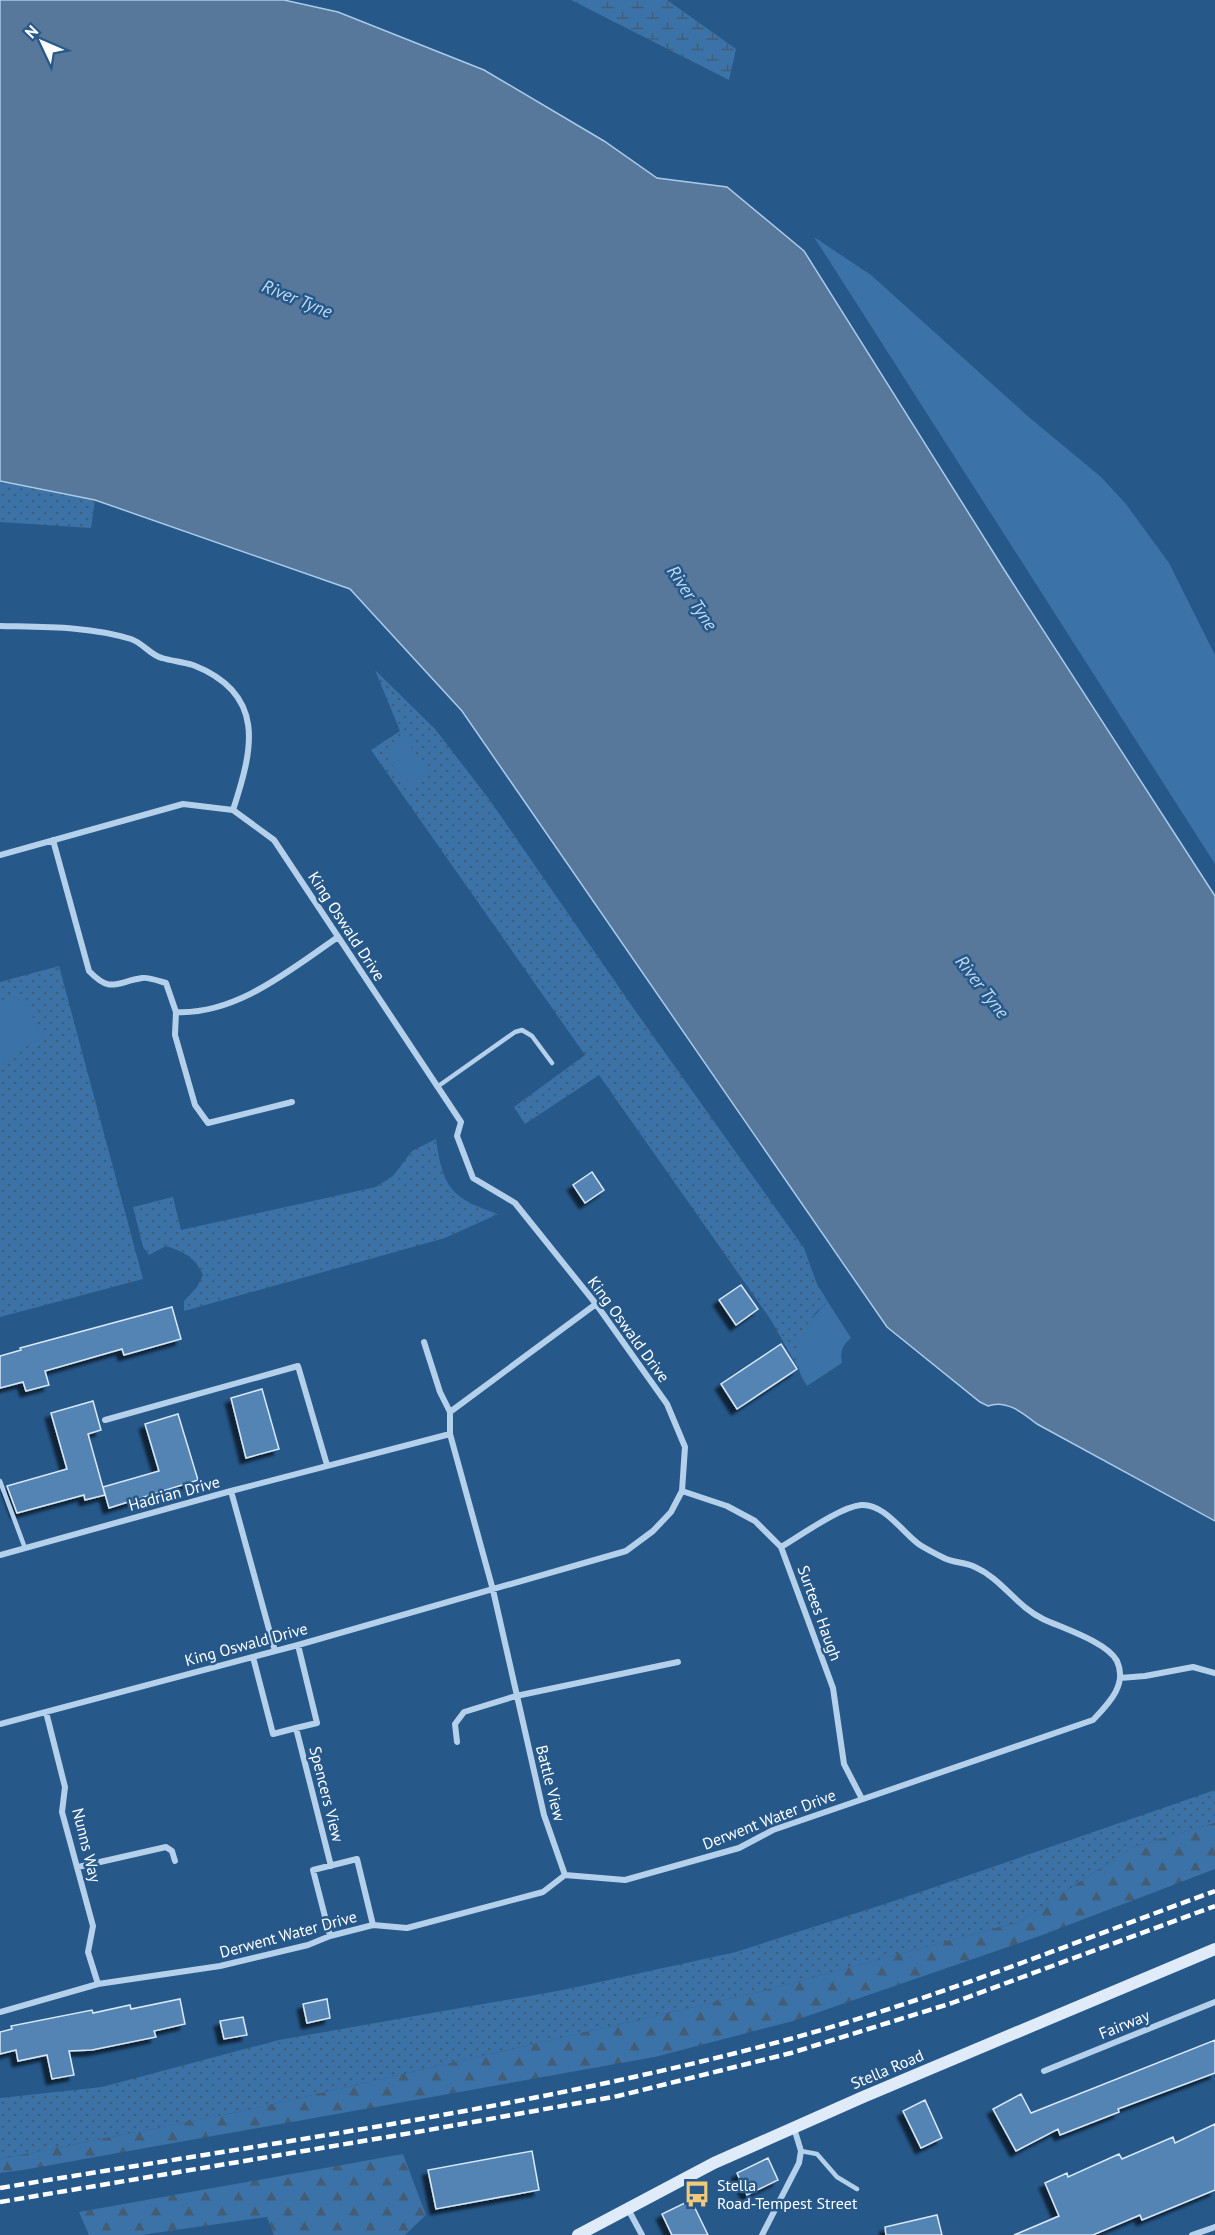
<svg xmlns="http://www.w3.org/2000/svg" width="1215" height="2235" font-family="'PT Sans',sans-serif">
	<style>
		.grass { fill: url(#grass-dots) }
		.forest { fill: url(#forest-firs) }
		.wetland { fill: url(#wetland-marsh) }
		.park { fill: #3b72a7 }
		.water { fill: #57789b; stroke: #a9cbea; stroke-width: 1.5 }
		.building { fill: #5384b3; stroke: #d8e8f7; stroke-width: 1.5; filter: url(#shadow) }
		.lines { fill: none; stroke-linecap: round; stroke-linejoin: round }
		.lane { stroke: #b4d0ea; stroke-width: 4.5 }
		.street { stroke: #b4d0ea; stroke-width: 6 }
		.secondary { stroke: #dfebf8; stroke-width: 12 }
		.rail { stroke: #fff; stroke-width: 4.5; stroke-dasharray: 10 4.5; stroke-linecap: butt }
		.labels { text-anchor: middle; stroke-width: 5; stroke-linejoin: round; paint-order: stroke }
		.street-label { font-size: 16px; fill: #fff; stroke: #26588a }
		.poi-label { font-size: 16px; fill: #fff; stroke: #26588a; text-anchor: start }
		.water-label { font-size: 18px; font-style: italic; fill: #c0d9f1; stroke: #26588a }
	</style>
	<defs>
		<pattern id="grass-dots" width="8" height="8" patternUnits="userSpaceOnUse" patternTransform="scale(1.5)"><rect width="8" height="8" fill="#3b72a7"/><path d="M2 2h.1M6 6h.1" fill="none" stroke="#445d75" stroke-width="1.8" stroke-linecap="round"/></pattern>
		<pattern id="forest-firs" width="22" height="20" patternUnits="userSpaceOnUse" patternTransform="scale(1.5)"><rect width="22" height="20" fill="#3b72a7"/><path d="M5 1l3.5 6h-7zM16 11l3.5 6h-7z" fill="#445d75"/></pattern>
		<pattern id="wetland-marsh" width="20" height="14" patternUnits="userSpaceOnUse" patternTransform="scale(1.5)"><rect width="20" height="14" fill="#3b72a7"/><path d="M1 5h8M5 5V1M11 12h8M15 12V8" fill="none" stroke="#445d75"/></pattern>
		<filter id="shadow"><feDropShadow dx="-5.5" dy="5.5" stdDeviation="1.5" flood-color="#0009"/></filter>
	</defs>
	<rect width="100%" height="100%" fill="#26588a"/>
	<!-- grass -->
	<path class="grass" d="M 0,481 L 95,500 L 91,528 L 0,522 Z
		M 375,670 L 435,729 L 489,799 L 634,1009 L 804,1248 L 817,1284 L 828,1302 L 815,1313 L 799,1347 L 798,1368 L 771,1320 L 599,1075 L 525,1124 L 514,1107 L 585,1055 L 371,750 L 400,731 Z
		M 59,966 L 143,1279 L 0,1317 L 0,982 Z
		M 436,1139 C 443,1188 451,1198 498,1214 L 445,1238 L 184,1311 L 184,1301 L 197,1287 L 203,1275 C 195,1257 184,1252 166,1246 L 149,1255 L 143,1247 L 133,1207 L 173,1197 L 181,1230 L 376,1187 L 393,1176 L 412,1151 Z
		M 1215,1790 L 1215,1823 L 1133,1847 L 1019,1922 L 755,1993 L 243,2111 L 0,2159 L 0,2098 L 102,2087 L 279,2040 L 563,1990 L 736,1952 L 897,1900 Z"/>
	<!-- forest -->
	<path class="forest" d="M 1215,1823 L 1215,1869 L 1037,1937 L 793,2021 L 655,2057 L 23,2170 L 0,2173 L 0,2159 L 243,2111 L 755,1993 L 1019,1922 L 1133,1847 Z
		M 403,2154 L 426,2215 L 405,2235 L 274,2235 L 267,2217 L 141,2235 L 89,2235 L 79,2212 Z"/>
	<!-- wetland -->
	<path class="wetland" d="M 571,0 L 667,0 L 736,49 L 729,80 Z"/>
	<!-- park -->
	<path class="park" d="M 814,237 L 871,275 L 1030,418 L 1101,477 L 1126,504 L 1169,563 L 1215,655 L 1215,864 Z
		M 403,736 L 432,774 L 409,789 L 383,751 Z
		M 20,995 L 44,1036 L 0,1062 L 0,1007 Z
		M 828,1302 L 851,1338 C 842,1346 840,1351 842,1363 L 807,1386 C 804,1381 800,1375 799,1369 C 792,1341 809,1319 828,1302 Z"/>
	<!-- water -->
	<path class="water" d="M 0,0 L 284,0 L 338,12 L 484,70 L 604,141 L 657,178 L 727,187 L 804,251 L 1005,571 L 1215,896 L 1215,1521 L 1037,1424 C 1023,1413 1006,1399 988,1406 L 980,1402 L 887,1327 L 462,711 L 350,589 L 95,500 L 0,481 Z"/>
	<!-- building -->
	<path class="building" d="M 592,1172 L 604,1190 L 585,1203 L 573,1185 Z
		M 741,1285 L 758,1309 L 736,1325 L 719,1300 Z
		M 172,1307 L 181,1339 L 124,1355 L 122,1349 L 45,1371 L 49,1385 L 26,1391 L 23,1382 L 0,1388 L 0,1356 L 21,1350 L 20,1348 Z
		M 781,1344 L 797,1369 L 737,1409 L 721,1384 Z
		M 262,1389 L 279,1449 L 246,1458 L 231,1398 Z
		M 93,1401 L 101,1430 L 88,1434 L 105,1495 L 85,1500 L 84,1495 L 17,1513 L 7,1486 L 67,1469 L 51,1413 Z
		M 178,1414 L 198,1480 L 109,1508 L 103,1487 L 159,1471 L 145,1424 Z
		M 180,1999 L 185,2024 L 154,2031 L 156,2037 L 92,2050 L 69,2051 L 74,2075 L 52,2079 L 47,2055 L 18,2061 L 16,2050 L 0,2054 L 0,2032 L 12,2029 L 11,2026 L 92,2010 L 93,2013 L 130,2005 L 131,2009 Z
		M 327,1999 L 330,2018 L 307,2023 L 303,2004 Z
		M 243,2017 L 247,2035 L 224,2039 L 220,2021 Z
		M 1215,2040 L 1215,2073 L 1118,2109 L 1119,2112 L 1060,2135 L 1058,2129 L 1016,2151 L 993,2109 L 1021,2094 L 1031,2113 Z
		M 925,2100 L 942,2138 L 921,2148 L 903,2111 Z
		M 1215,2124 L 1215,2190 L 1142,2220 L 1140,2215 L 1093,2235 L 1014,2235 L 1059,2216 L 1045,2183 L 1067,2173 L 1068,2177 L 1119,2154 L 1122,2159 L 1173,2137 L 1175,2143 Z
		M 532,2151 L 539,2190 L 436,2209 L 428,2170 Z
		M 768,2158 L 778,2180 L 747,2195 L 737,2173 Z
		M 691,2200 L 708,2235 L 672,2235 L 662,2214 Z
		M 937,2215 L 942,2235 L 886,2235 L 885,2227 Z"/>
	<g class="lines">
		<!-- lane -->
		<path class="lane" d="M 437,1087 L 515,1032 L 522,1030 L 532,1036 L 552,1063
			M 0,1481 L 25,1548
			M 801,2151 L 817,2154 L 837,2177 L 857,2189"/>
		<!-- street -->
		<path class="street" d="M 0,626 C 44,627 89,626 131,639 C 143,643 150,655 162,658 C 172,661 183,662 193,665 C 267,694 253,749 233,810
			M 53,840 L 89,971 C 111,994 116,982 142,978 C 149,977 159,981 166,983 L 176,1012 C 236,1015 290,970 338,937
			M 0,855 L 183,804 L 233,810 L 274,840 L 461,1122 L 457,1136 L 473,1178 L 515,1203 L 596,1304 L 667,1404 L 685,1447 L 682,1491 L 671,1512 L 653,1531 L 626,1551 L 298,1645 L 0,1724
			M 176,1012 L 175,1035 L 195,1105 L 208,1123 L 292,1102
			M 424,1342 L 440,1392 L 450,1412
			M 105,1420 L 298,1366 L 327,1465
			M 231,1491 L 450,1434
			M 682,1491 L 727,1506 L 755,1521 L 781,1547 L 833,1688 L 844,1764 L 862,1799
			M 0,1555 L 231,1491 L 275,1651
			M 298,1645 L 317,1723 L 296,1728 L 331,1866
			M 253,1657 L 273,1734 L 296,1728
			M 1120,1678 L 1145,1676 L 1193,1667 L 1215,1673
			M 46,1712 L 65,1787 L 62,1812 L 93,1926 L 88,1952 L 98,1984
			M 457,1742 L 455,1724 L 464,1712 L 516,1696 L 678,1662
			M 78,1867 L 166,1847 L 172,1851 L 175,1861
			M 565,1875 L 544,1815 L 493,1590 L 450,1434 L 450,1412 L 596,1304
			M 330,1936 L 313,1870 L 357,1859 L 373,1925
			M 0,2012 L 98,1984 L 220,1966 L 308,1945 L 330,1936 L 373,1925 L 407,1928 L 543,1892 L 565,1875 L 625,1880 L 739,1848 L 773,1830 L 1093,1720 C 1108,1704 1128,1685 1117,1661 C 1107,1642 1062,1628 1043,1619 C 1016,1606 1002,1579 975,1567 C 965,1562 954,1563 944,1558 C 936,1554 928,1550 920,1545 C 903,1533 884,1503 861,1505 C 840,1507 800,1536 781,1547
			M 1044,2071 L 1215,2002
			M 628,2209 L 642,2235
			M 762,2235 L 799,2163 L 801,2151 L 794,2128
			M 1192,2235 L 1215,2227"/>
		<!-- secondary -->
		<path class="secondary" d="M 578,2235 L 714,2163 L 863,2097 L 1215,1949"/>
		<!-- rail -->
		<path class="rail" d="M 0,2188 C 263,2144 529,2109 786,2040 C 932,2000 1073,1943 1215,1891
			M 0,2202 L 417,2132 L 618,2096 L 791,2053 L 952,2003 L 1215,1906"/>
	</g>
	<!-- icons -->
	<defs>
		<g id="bus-bare" transform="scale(2.07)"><path d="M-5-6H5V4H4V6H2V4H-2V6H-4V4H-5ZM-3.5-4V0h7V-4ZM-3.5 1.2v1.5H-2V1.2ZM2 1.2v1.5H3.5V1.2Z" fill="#f2c879" stroke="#26588a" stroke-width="2.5" paint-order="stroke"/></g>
	</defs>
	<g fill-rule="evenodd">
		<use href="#bus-bare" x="697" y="2194"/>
	</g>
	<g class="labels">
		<!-- street labels -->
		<g class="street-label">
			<text transform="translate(347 926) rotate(57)" y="6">King Oswald Drive</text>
			<text transform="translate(629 1329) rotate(54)" y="6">King Oswald Drive</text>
			<text transform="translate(174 1493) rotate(-15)" y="6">Hadrian Drive</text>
			<text transform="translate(820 1613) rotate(70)" y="6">Surtees Haugh</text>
			<text transform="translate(246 1644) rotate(-15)" y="6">King Oswald Drive</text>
			<text transform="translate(551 1783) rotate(76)" y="6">Battle View</text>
			<text transform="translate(327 1794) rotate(76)" y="6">Spencers View</text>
			<text transform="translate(769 1819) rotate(-21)" y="6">Derwent Water Drive</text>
			<text transform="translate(87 1845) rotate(76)" y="6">Nunns Way</text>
			<text transform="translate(288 1934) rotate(-15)" y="6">Derwent Water Drive</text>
			<text transform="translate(1124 2024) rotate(-22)" y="6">Fairway</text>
			<text transform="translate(887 2069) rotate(-23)" y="6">Stella Road</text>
		</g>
		<!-- poi labels -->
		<g class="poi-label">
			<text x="717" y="2191">Stella<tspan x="717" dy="18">Road-Tempest Street</tspan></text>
		</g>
		<!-- water labels -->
		<g class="water-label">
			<text transform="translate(297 299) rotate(22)" y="6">River Tyne</text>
			<text transform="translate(692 598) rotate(56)" y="6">River Tyne</text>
			<text transform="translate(982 987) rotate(52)" y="6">River Tyne</text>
		</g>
	</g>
	<!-- north arrow -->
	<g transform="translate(42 42) rotate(314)" stroke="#26588a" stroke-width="4.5" paint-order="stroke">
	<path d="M0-4.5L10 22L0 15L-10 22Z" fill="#ffffff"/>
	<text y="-9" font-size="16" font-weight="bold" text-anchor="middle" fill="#ffffff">N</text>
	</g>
</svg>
